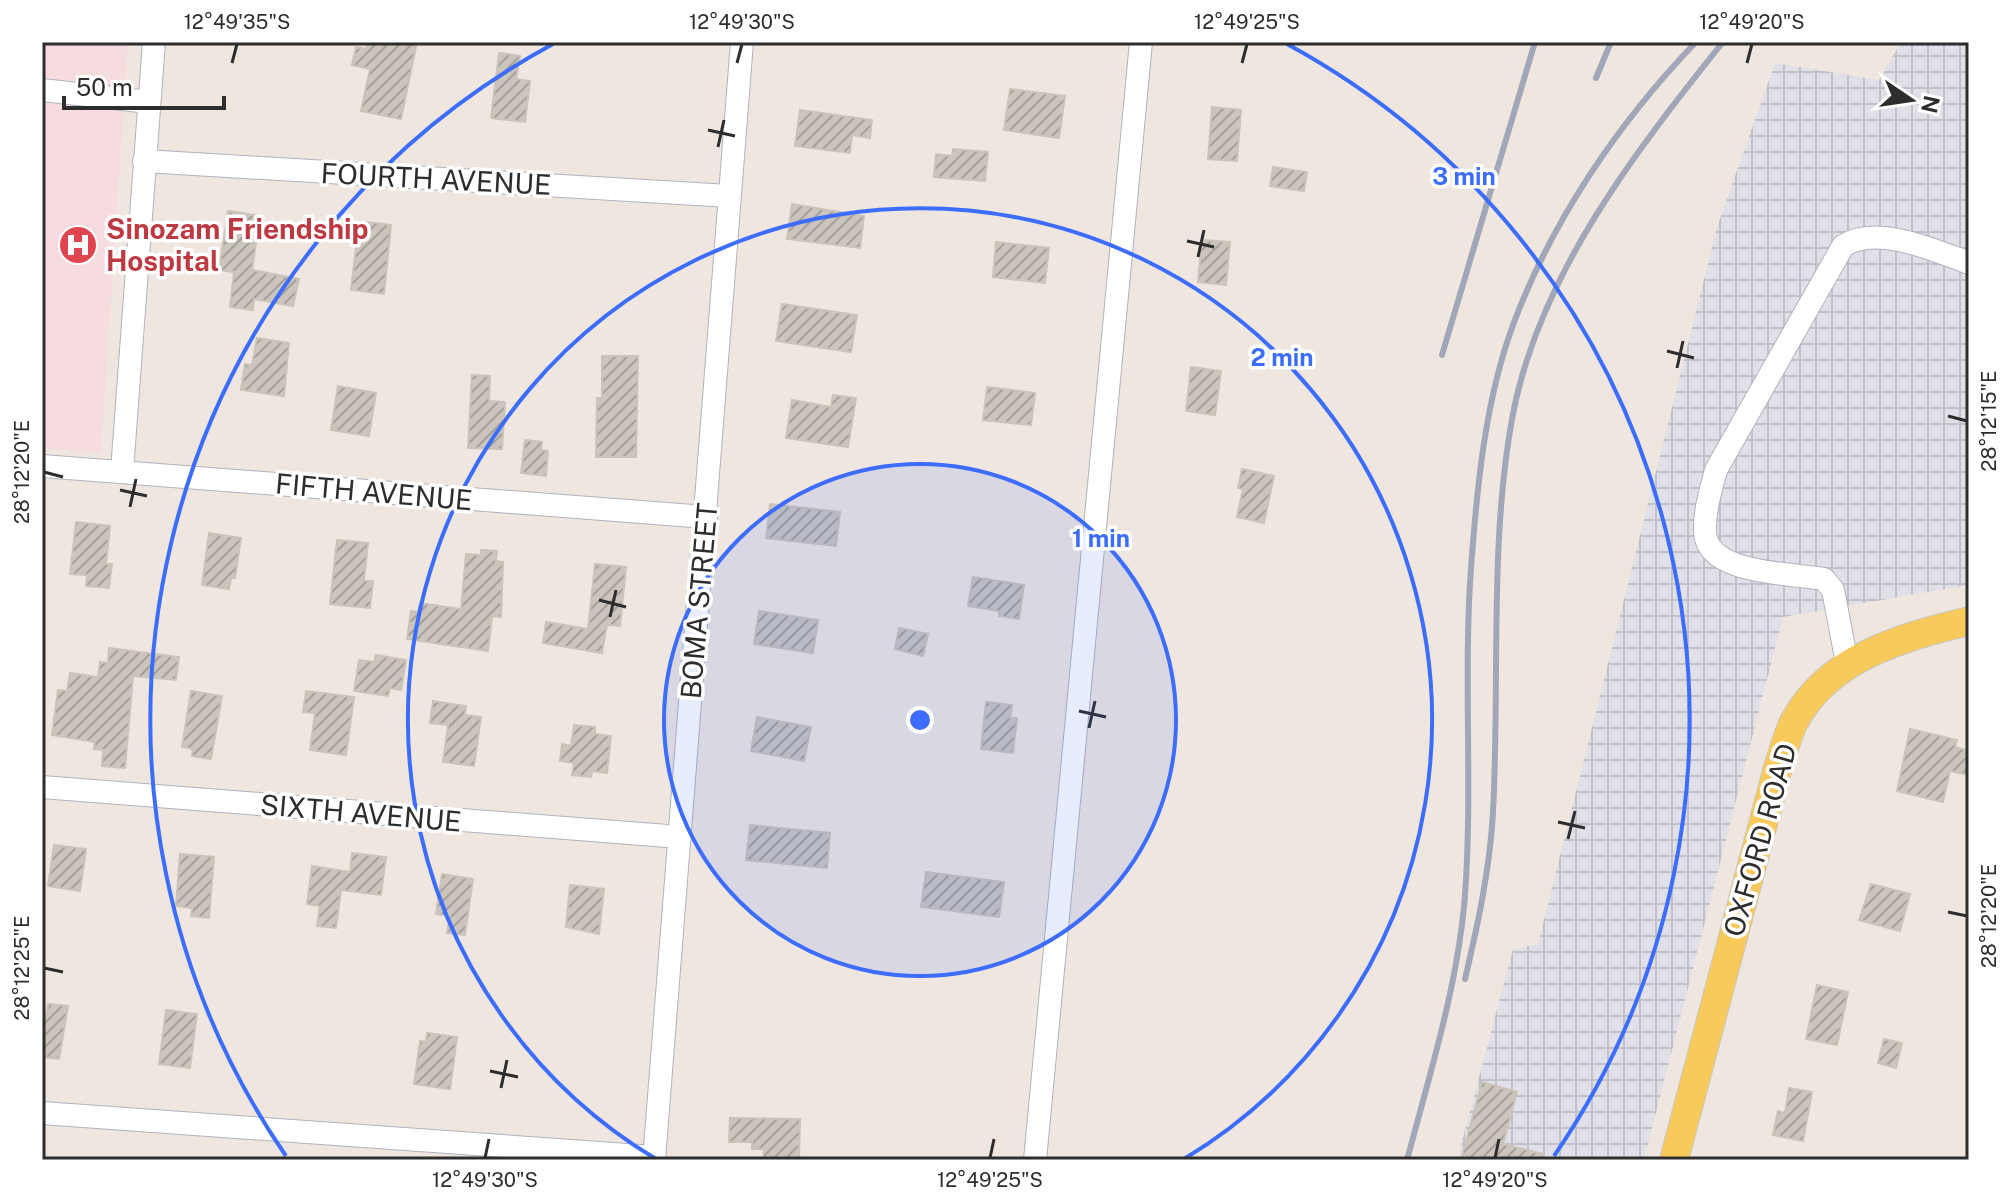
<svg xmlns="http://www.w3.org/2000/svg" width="2011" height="1202" font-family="'Public Sans',sans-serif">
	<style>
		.industrial { fill: url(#industrial-grid) }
		.medical { fill: #f6dcdf }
		.building { fill: url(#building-hatch); stroke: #cbc3b8; stroke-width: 2 }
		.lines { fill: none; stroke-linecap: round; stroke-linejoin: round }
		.minor-casing { stroke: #afb3bd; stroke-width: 24 }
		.major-casing { stroke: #c8c8c8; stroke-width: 30 }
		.minor { stroke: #fff; stroke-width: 22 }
		.major { stroke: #f8c95b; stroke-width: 28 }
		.rail { stroke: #a1a6b8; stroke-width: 6 }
		.ticks { fill: none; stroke: #2d2d2d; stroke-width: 3 }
		.ring { fill: none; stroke: #3c6dff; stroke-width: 4 }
		.labels { text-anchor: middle; stroke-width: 7; stroke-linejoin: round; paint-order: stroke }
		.street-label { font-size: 28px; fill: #2d2d2d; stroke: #fff }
		.health-label { font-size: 28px; font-weight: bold; fill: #be3a42; stroke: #fff; text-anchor: start }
		.centre { fill: #3c6dff; stroke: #fff; stroke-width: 4 }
		.ring-label { font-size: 24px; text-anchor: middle; font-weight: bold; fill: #3c6dff; stroke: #fff; stroke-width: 7; stroke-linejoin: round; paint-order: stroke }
		.neatline { fill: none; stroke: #2d2d2d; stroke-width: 3 }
		.ticks-label { font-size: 20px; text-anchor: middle; fill: #2d2d2d }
	</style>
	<defs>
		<pattern id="industrial-grid" width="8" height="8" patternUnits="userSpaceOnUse" patternTransform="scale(2)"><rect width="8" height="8" fill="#e1dfe7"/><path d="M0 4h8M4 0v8" fill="none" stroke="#c1c0c6"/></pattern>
		<pattern id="building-hatch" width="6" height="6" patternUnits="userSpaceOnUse" patternTransform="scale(2)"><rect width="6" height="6" fill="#cbc5bd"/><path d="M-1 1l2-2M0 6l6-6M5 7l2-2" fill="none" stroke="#a5a09a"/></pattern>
	</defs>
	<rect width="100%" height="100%" fill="#efe7df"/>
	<!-- industrial -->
	<path class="industrial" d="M 1901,42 L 1969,42 L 1969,585 L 1783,617 L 1644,1160 L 1457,1160 L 1513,949 L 1538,944 L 1717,227 L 1775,63 L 1879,80 Z"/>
	<!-- medical -->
	<path class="medical" d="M 42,42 L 128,42 L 101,453 L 42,448 Z"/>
	<!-- building -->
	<path class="building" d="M 368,42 L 417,42 L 401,119 L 361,111 L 370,69 L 352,65 L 356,47 L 366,49 Z
		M 499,53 L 520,56 L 516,79 L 530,81 L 525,122 L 491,118 Z
		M 1010,89 L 1065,96 L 1059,138 L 1004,130 Z
		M 1212,107 L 1241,110 L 1237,161 L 1208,159 Z
		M 800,110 L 872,120 L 870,138 L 852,135 L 850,153 L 795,146 Z
		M 953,149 L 988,152 L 985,181 L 934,177 L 936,154 L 952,156 Z
		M 1273,167 L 1307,172 L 1304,191 L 1270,186 Z
		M 792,204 L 864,216 L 860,248 L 787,239 Z
		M 228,211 L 260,216 L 252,270 L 299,279 L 293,306 L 254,299 L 253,310 L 230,307 L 234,272 L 219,270 Z
		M 359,221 L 391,225 L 384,294 L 351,290 Z
		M 1202,240 L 1230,242 L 1226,285 L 1198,282 Z
		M 996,242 L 1049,248 L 1045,283 L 993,277 Z
		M 782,304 L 857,315 L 851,352 L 776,341 Z
		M 257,338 L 289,343 L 284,396 L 241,390 L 245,364 L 252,365 Z
		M 602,356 L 638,356 L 636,457 L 596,457 L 597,398 L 602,398 Z
		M 1191,367 L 1221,371 L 1215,415 L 1186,411 Z
		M 472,375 L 490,376 L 489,401 L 505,402 L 502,449 L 468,448 Z
		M 338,386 L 376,393 L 369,436 L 331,430 Z
		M 987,387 L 1035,393 L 1031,425 L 983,420 Z
		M 833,395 L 856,398 L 848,447 L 786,438 L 792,400 L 831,407 Z
		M 525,440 L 542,442 L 541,450 L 548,451 L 546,476 L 521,473 Z
		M 1242,469 L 1274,476 L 1264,523 L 1237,517 L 1243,489 L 1238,488 Z
		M 770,504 L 840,512 L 836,546 L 766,538 Z
		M 76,522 L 110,526 L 106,564 L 112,564 L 109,588 L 86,586 L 87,575 L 70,574 Z
		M 209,533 L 241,538 L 235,578 L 231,578 L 229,589 L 202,585 Z
		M 337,540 L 368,543 L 364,581 L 373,581 L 370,608 L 330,604 Z
		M 481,550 L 497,551 L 496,561 L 503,562 L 501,617 L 492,616 L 488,651 L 407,639 L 411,611 L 418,612 L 420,603 L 461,609 L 466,554 L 481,555 Z
		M 595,564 L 626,567 L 620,626 L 607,625 L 602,653 L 543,643 L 546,622 L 588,629 Z
		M 973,577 L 1024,585 L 1019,619 L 999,616 L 999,611 L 968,606 Z
		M 759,611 L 818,620 L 813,653 L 754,644 Z
		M 899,628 L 928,634 L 923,656 L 895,649 Z
		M 109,648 L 179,657 L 176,680 L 133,676 L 125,768 L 102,766 L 103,750 L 94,749 L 95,742 L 52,735 L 58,690 L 67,691 L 70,673 L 98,677 L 100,662 L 108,663 Z
		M 376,655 L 406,660 L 401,690 L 390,688 L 388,696 L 354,691 L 359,660 L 374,662 Z
		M 191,691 L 222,696 L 211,759 L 192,756 L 193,749 L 182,747 Z
		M 306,691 L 354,697 L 346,755 L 310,750 L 315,713 L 303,712 Z
		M 433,701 L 466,706 L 465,715 L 481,717 L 474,766 L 443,762 L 448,725 L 430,723 Z
		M 986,702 L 1012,705 L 1010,718 L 1017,718 L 1013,753 L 981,749 Z
		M 757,717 L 811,727 L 804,761 L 751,751 Z
		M 574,725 L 595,727 L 595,734 L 611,736 L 607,773 L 592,771 L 591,777 L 572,775 L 574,763 L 560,761 L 562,744 L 571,746 Z
		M 1910,729 L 1957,740 L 1955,747 L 1969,751 L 1969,775 L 1950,771 L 1943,802 L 1897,791 Z
		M 750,825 L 830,833 L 827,868 L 746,860 Z
		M 54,845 L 86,849 L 80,891 L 48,886 Z
		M 352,853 L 386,857 L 381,895 L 341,890 L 336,928 L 317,926 L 320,906 L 307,904 L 312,866 L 350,872 Z
		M 180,854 L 214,857 L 209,918 L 191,916 L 192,908 L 176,906 Z
		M 926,872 L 1004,882 L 999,917 L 921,907 Z
		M 442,874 L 473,879 L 465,935 L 447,933 L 450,916 L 436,914 Z
		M 1871,884 L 1910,894 L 1900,931 L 1859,920 Z
		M 570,885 L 604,889 L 599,934 L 566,927 Z
		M 1817,985 L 1848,992 L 1837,1045 L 1806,1039 Z
		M 48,1004 L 68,1006 L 59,1059 L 42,1057 L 42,1015 L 47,1015 Z
		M 166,1010 L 197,1014 L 190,1068 L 159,1064 Z
		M 427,1033 L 457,1037 L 450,1089 L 414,1084 L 420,1041 L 426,1042 Z
		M 1884,1039 L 1902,1043 L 1896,1068 L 1878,1063 Z
		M 1482,1082 L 1517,1092 L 1503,1144 L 1543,1154 L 1543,1160 L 1461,1160 Z
		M 1789,1088 L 1812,1092 L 1803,1141 L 1773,1135 L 1778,1111 L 1785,1113 Z
		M 730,1118 L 800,1119 L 799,1160 L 763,1160 L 764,1149 L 752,1149 L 752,1142 L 729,1142 Z"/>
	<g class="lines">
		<!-- minor casing -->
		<g class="minor-casing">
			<path id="minor" d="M 42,90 L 149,102
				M 144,161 L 729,196
				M 42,466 L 706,517
				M 122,471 L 154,42
				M 1847,663 L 1833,590 L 1824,579 C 1791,573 1707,575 1705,532 C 1704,511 1711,490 1716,470 L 1843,246 C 1876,224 1934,250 1969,263
				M 42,787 L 680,837
				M 42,1113 L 655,1157
				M 654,1160 L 742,42
				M 1035,1160 L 1141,42"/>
		</g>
		<!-- major casing -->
		<g class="major-casing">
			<path id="major" d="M 1674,1160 L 1777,771 C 1782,756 1786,739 1793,724 C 1826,658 1902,637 1969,621"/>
		</g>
		<!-- minor -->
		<use href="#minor" class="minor"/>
		<!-- major -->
		<use href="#major" class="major"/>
		<!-- rail -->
		<path class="rail" d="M 1596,78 L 1611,42
			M 1442,355 L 1535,42
			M 1465,979 C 1478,924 1490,868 1493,812 C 1500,683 1489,546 1512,419 C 1538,276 1635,152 1723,42
			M 1407,1160 C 1430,1073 1458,985 1465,895 C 1473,786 1463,676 1471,568 C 1477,487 1485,401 1513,325 C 1552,220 1619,122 1696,42"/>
	</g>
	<!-- ticks -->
	<path class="ticks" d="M 232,63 L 237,44M 737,63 L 742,44M 1242,63 L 1247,44M 1747,63 L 1752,44M 708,130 L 735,136M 718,147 L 724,120M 1187,241 L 1214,247M 1198,257 L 1204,230M 1667,351 L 1694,358M 1677,368 L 1683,341M 1948,416 L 1967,421M 44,472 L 63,477M 120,490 L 147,496M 130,507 L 136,479M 599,600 L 626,607M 610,617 L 616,590M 1079,711 L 1106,717M 1089,728 L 1095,701M 1558,822 L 1585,828M 1568,839 L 1575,811M 1948,912 L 1967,916M 44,968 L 63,972M 490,1071 L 518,1077M 501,1088 L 507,1060M 485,1158 L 489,1139M 990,1158 L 994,1139M 1495,1158 L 1499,1139"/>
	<!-- distance rings -->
	<circle cx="920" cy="720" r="256" fill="#3c6dff" fill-opacity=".12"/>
	<g class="ring">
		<circle cx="920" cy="720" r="256"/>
		<path d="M656 1159A512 512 0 1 1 1184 1159"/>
		<path d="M286 1156A769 769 0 0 1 553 44M1287 44A769 769 0 0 1 1554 1156"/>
	</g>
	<!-- icons -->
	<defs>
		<g id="hospital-disc" transform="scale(2)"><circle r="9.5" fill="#e0444e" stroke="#fff"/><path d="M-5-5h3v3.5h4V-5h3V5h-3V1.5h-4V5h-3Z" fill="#fff"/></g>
	</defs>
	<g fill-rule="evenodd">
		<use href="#hospital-disc" x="78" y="245"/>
	</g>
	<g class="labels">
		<!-- street labels -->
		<g class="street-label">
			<text transform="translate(436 179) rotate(3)" y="10">FOURTH AVENUE</text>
			<text transform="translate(374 492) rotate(5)" y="10">FIFTH AVENUE</text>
			<text transform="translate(699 601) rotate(-85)" y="10">BOMA STREET</text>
			<text transform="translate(361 813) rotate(5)" y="10">SIXTH AVENUE</text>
			<text transform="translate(1760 840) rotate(-74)" y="10">OXFORD ROAD</text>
		</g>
		<!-- health labels -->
		<g class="health-label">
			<text x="106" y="239">Sinozam Friendship<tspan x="106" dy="32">Hospital</tspan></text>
		</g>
	</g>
	<circle cx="920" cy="720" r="12" class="centre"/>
	<g class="ring-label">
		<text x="1464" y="185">3 min</text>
		<text x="1282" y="366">2 min</text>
		<text x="1101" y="547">1 min</text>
	</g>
	<!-- border -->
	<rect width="2011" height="1202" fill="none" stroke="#ffffff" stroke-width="88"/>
	<!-- north arrow -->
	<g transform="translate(1911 100) rotate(103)" stroke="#ffffff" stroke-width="6" paint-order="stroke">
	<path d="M0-6L14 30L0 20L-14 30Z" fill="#2d2d2d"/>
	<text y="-12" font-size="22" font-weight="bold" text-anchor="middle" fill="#2d2d2d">N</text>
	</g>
	<!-- scale -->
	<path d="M64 96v12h160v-12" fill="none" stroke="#2d2d2d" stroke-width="4"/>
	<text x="76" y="96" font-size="24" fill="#2d2d2d" stroke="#ffffff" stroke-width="6" paint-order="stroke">50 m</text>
	<rect x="44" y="44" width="1923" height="1114" class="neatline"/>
	<g class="ticks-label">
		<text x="237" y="29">12°49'35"S</text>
		<text x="742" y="29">12°49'30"S</text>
		<text x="1247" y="29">12°49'25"S</text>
		<text x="1752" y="29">12°49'20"S</text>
		<text transform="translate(1989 421) rotate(-90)" y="7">28°12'15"E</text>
		<text transform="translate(22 472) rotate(-90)" y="7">28°12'20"E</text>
		<text transform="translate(1989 916) rotate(-90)" y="7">28°12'20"E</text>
		<text transform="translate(22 968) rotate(-90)" y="7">28°12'25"E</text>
		<text x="485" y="1187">12°49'30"S</text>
		<text x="990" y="1187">12°49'25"S</text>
		<text x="1495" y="1187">12°49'20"S</text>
	</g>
</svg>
